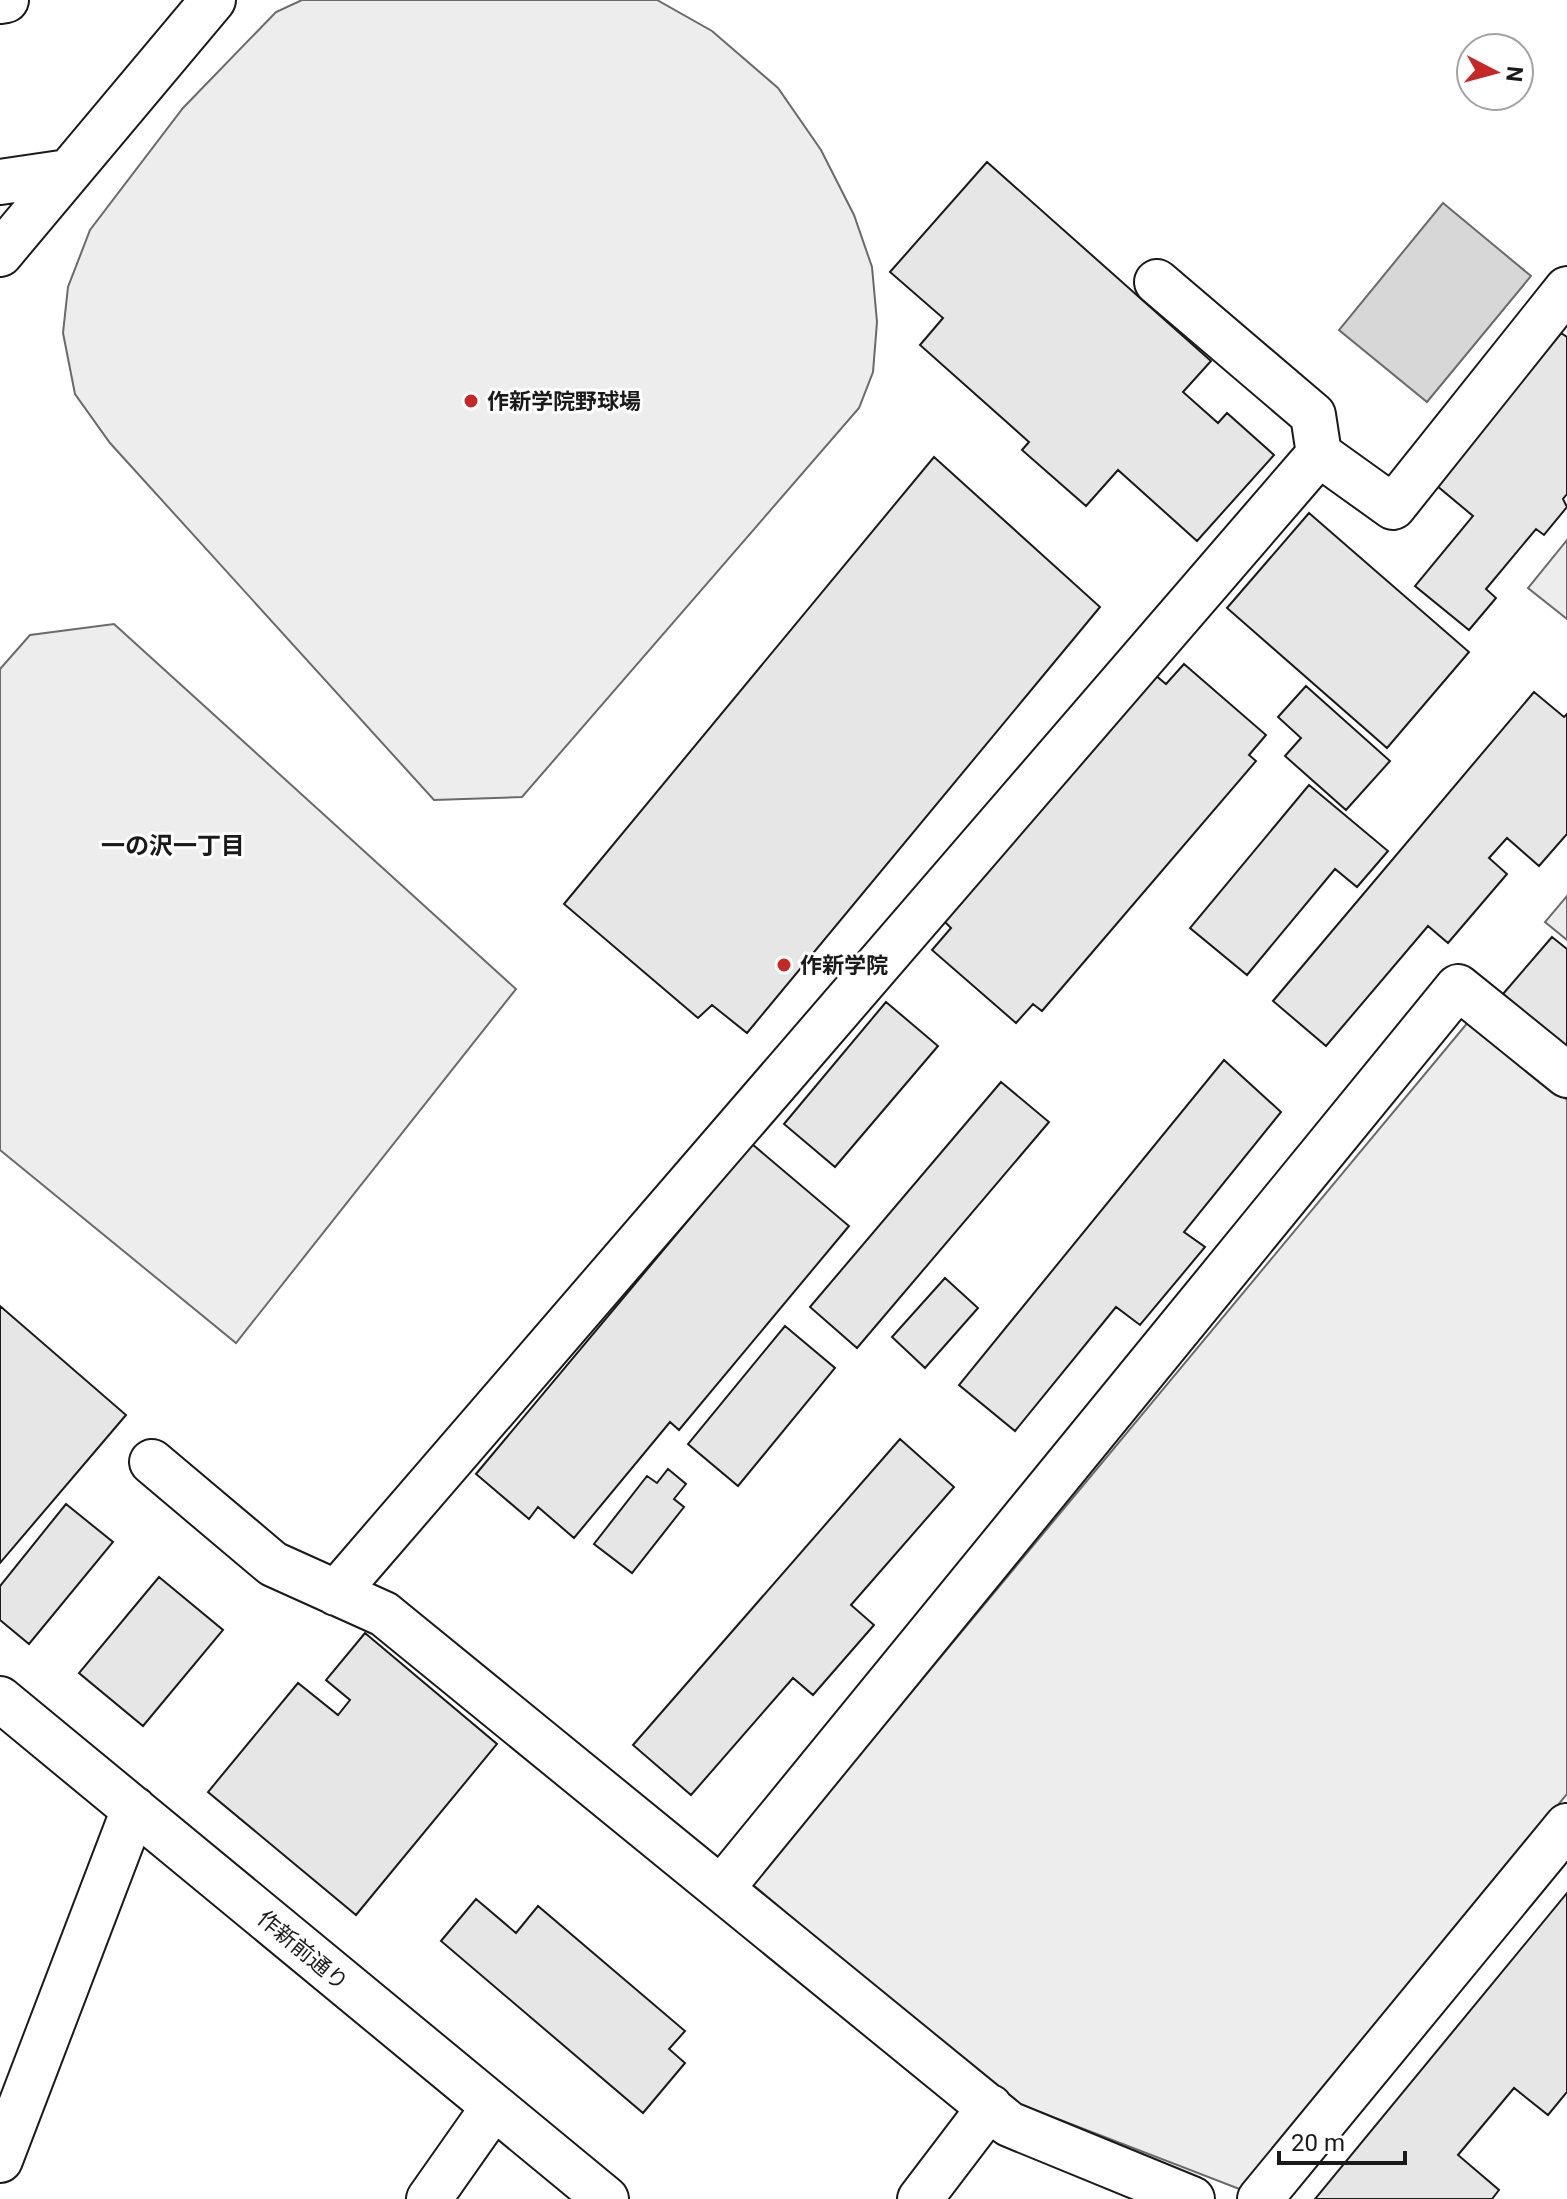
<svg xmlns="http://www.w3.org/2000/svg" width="1567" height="2199" font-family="Roboto,'Noto Sans JP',sans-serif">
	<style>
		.built { fill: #ededed; stroke: #6a6a6a; stroke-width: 2 }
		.water { fill: #d7d7d7; stroke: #6a6a6a; stroke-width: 2 }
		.building { fill: #e6e6e6; stroke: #1a1a1a; stroke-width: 2 }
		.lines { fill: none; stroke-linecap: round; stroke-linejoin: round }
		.minor-casing { stroke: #1a1a1a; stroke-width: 48 }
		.minor { stroke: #fff; stroke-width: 44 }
		.poi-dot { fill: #c62828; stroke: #fff; stroke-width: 3 }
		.labels { text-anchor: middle; stroke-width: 6; stroke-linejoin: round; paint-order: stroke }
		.poi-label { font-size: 22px; font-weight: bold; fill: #1a1a1a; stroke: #fff; text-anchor: start }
		.street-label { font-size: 22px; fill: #1a1a1a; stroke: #fff }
		.neighbourhood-label { font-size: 24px; font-weight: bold; fill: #1a1a1a; stroke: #fff }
	</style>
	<rect width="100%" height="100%" fill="#fff"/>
	<!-- built -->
	<path class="built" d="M 302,0 L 657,0 L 712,31 L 778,88 L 821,150 L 854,215 L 872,267 L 877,322 L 873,372 L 859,408 L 522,797 L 434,800 L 110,443 L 75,394 L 63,333 L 68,287 L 90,230 L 183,108 L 276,12 Z
		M 1567,540 L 1567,619 L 1528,588 Z
		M 114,624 L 516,989 L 236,1343 L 0,1150 L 0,669 L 30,635 Z
		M 1567,896 L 1567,940 L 1545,922 Z
		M 1469,1021 L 1567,1100 L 1567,1794 L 1242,2190 L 1009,2100 L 752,1884 Z"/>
	<!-- water -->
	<path class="water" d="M 1443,203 L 1531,276 L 1427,402 L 1339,330 Z"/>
	<!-- building -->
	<path class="building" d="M 987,162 L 1211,361 L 1183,392 L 1218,423 L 1227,413 L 1274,455 L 1197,541 L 1118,470 L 1086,506 L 1022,450 L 1029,442 L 920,345 L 943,318 L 890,272 Z
		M 1561,333 L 1567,337 L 1567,494 L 1563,499 L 1567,507 L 1544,535 L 1536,529 L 1486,589 L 1496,598 L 1469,630 L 1415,586 L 1473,516 L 1436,485 Z
		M 934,457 L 1100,607 L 747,1033 L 712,1005 L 698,1018 L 564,904 Z
		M 1309,513 L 1469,652 L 1387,748 L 1227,608 Z
		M 1184,664 L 1266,735 L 1249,755 L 1256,761 L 1042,1011 L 1033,1004 L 1016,1023 L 932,950 L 951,928 L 944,921 L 1155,675 L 1166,684 Z
		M 1306,686 L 1390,761 L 1346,810 L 1285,756 L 1301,738 L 1278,717 Z
		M 1534,692 L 1564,717 L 1567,714 L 1567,834 L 1539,866 L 1507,838 L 1489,858 L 1507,874 L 1448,943 L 1428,926 L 1326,1046 L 1273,1001 Z
		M 1309,785 L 1388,851 L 1357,887 L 1335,869 L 1247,975 L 1190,928 Z
		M 1552,937 L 1567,949 L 1567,1047 L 1503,994 Z
		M 886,1002 L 938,1046 L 835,1167 L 784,1124 Z
		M 1224,1060 L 1281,1112 L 1184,1232 L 1205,1247 L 1140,1325 L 1116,1307 L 1015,1431 L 959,1385 Z
		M 1001,1082 L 1049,1122 L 857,1348 L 810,1307 Z
		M 752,1144 L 849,1226 L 679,1430 L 670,1422 L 574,1538 L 538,1507 L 529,1519 L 476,1474 Z
		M 945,1278 L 978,1308 L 925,1368 L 892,1337 Z
		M 0,1306 L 126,1415 L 0,1563 Z
		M 785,1326 L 835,1368 L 738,1486 L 688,1444 Z
		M 900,1439 L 954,1487 L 851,1605 L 874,1625 L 813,1695 L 793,1678 L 691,1795 L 633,1745 Z
		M 668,1469 L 686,1484 L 674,1499 L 684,1507 L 632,1573 L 594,1544 L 647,1476 L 657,1483 Z
		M 66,1504 L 113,1542 L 29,1644 L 0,1620 L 0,1586 Z
		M 159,1577 L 223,1630 L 143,1726 L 79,1673 Z
		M 365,1633 L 497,1744 L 356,1915 L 208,1792 L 298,1683 L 338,1715 L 350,1700 L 326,1680 Z
		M 1567,1893 L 1567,2092 L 1548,2115 L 1514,2088 L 1458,2155 L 1499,2190 L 1492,2199 L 1315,2199 Z
		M 476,1899 L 516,1933 L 538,1906 L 685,2031 L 669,2049 L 685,2063 L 643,2113 L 441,1941 Z"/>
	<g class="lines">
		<!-- minor casing -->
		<g class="minor-casing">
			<path id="minor" d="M 0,1 L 6,0
				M 0,182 L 68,172
				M 0,254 L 213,0
				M 1157,282 L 1313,415 L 1319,454
				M 152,1462 L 273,1564 L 384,1614 L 1009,2124 L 1192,2199
				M 336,1593 L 1319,454 L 1393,507 L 1567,289
				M 0,1699 L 606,2199
				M 721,1889 L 1458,987 L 1567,1075
				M 0,2160 L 134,1809
				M 429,2199 L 493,2108
				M 920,2199 L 990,2107
				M 1260,2199 L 1567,1826"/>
		</g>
		<!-- minor -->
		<use href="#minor" class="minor"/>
	</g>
	<!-- markers -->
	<g class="poi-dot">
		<circle cx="471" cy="401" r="8"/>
		<circle cx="784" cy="965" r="8"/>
	</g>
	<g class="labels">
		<!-- poi labels -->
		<g class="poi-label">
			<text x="487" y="409">作新学院野球場</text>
			<text x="800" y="973">作新学院</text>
		</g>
		<!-- street labels -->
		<g class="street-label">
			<text transform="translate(303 1950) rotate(40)" y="8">作新前通り</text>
		</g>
		<!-- neighbourhood labels -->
		<g class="neighbourhood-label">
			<text x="173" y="854">一の沢一丁目</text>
		</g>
	</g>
	<!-- north arrow -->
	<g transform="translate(1495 72) rotate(96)"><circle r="38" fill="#ffffff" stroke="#a3a3a3" stroke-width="2"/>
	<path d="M0-6L14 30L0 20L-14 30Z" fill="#c62828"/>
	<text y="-12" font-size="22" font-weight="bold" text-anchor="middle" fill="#1a1a1a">N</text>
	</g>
	<!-- scale -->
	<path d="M1279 2151v12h126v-12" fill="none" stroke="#1a1a1a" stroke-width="4"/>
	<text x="1291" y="2151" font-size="24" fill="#1a1a1a" stroke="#ffffff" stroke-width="6" paint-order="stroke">20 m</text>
</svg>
